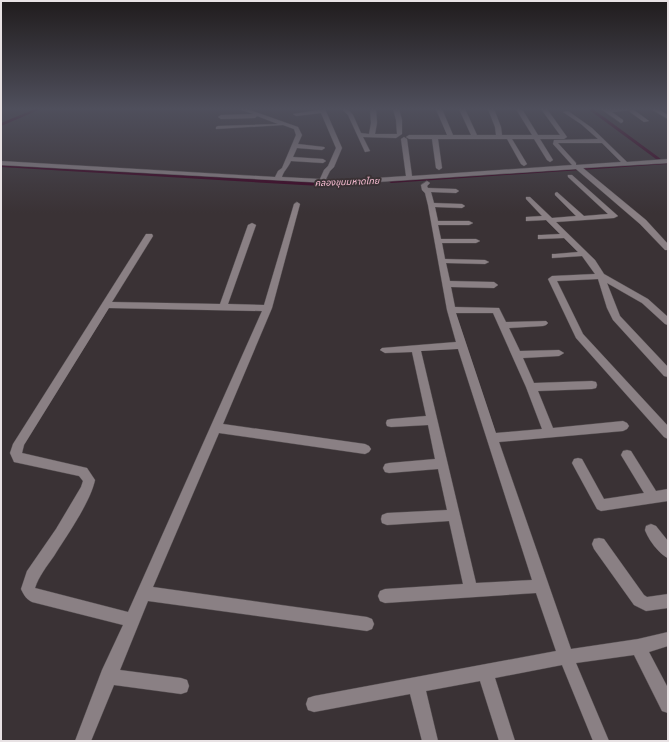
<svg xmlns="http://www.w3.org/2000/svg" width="669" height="742" font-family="'Work Sans','Noto Sans Thai',sans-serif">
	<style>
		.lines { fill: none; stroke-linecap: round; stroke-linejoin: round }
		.canal { fill: #3a001f; fill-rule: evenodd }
		.minor-casing { stroke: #554e51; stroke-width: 1 }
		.minor { fill: #8a8084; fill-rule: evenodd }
		.labels { text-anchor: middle; stroke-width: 4; stroke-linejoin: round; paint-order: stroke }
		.far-water-label { font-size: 9px; font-style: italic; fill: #f9bdd3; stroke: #3a3235 }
	</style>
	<rect width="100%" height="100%" fill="#3a3235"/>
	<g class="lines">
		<!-- canal -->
		<path class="canal" d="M 35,109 L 41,109 L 1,126 L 1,123 Z
			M 588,109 L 593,109 L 665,162 L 668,162 L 668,164 L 391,183 L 388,181 L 391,179 L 660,162 Z
			M 1,165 L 302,181 L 350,181 L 353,183 L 350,185 L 323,186 L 302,185 L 1,167 Z"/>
		<!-- minor casing -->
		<g class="minor-casing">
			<path id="minor" d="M 239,109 L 247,109 L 298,127 L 302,135 L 298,144 L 324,147 L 325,148 L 322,150 L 297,148 L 293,157 L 323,159 L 326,161 L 323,163 L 291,161 C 288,168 283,172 282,177 L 320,179 L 324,170 L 328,166 L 336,148 L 321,113 L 296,116 L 293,114 L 325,109 L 342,148 L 334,167 L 330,171 L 326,179 L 347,180 L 406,176 L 401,139 L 404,137 L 407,139 L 412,176 L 572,165 L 553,144 L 554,140 L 598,139 L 581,124 L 563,112 L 568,111 L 592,128 L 627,162 L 668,159 L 668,163 L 583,168 L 646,220 L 668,244 L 668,250 L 665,250 L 640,224 L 576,169 L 347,184 L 1,165 L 1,161 L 275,177 L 278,171 L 282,168 L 296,135 L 294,129 L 283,125 L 216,129 L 216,127 L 218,126 L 278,124 L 257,116 L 255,118 L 221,119 L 218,117 L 221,115 L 253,114 ZM 558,143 L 602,143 L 621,162 L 576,165 L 576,163 Z
				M 342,109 L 348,109 L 353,115 L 361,133 L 369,134 L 371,123 L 370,109 L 376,109 L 377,123 L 375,134 L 397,134 L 396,120 L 393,109 L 399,109 L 402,120 L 402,134 L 396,138 L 363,137 L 370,151 L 365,152 L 348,115 Z
				M 436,109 L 442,109 L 453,135 L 471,135 L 459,109 L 465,109 L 477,135 L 496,135 L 495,127 L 488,109 L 494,109 L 501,127 L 502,135 L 532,135 L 516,109 L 522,109 L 538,135 L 560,135 L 541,109 L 547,109 L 567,137 L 564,139 L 540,139 L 553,160 L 550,162 L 547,160 L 534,139 L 512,139 L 527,164 L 524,166 L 521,164 L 507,139 L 438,139 L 442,168 L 439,170 L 436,168 L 432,139 L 409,139 L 406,137 L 409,135 L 447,135 Z
				M 601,109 L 629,109 L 630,110 L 612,112 L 623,120 L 623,122 L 621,123 Z
				M 651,109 L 658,109 L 668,115 L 668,119 Z
				M 630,110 L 634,110 L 649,121 L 644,122 L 630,112 Z
				M 568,175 L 572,175 L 618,216 L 614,218 L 556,222 L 595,260 L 604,274 L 648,299 L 668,317 L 668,325 L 665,324 L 642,303 L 607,283 L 620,316 L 668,367 L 668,377 L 664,376 L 613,320 L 607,308 L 598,279 L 557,281 L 583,334 L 668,426 L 668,439 L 664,437 L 576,338 L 548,279 L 552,276 L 595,274 L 582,256 L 552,258 L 552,254 L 555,254 L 578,252 L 564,238 L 538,239 L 538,235 L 541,235 L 560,234 L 546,220 L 526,221 L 526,217 L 542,216 L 526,199 L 526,197 L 530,197 L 552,218 L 576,216 L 555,195 L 555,193 L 557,192 L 584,216 L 608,214 L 568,177 Z
				M 427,181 L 430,183 L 427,186 L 428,188 L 456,189 L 459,191 L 456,193 L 431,192 L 434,203 L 462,204 L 465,206 L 462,208 L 435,207 L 438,221 L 469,221 L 473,223 L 469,225 L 438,225 L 441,239 L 476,239 L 480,241 L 476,243 L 442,243 L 445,259 L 485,260 L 489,262 L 485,264 L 446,263 L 450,281 L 494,282 L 498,285 L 494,288 L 451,287 L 455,307 L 499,308 L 506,322 L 546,321 L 548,323 L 546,325 L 543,326 L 509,328 L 520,351 L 559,350 L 564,353 L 559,356 L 523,358 L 534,383 L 592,381 L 596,382 L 597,385 L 596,388 L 592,389 L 538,391 L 553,428 L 623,421 L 627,423 L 629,426 L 627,429 L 623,431 L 499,442 L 571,649 L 638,639 L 668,632 L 668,646 L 649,652 L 668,688 L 668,713 L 662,711 L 634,655 L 576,663 L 609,741 L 593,741 L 562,665 L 495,678 L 515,741 L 499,741 L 480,681 L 426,691 L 438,741 L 422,741 L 410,694 L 314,712 L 308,710 L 306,704 L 308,698 L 314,696 L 556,651 L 536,593 L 385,603 L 380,601 L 378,596 L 380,591 L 385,589 L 463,584 L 449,521 L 387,525 L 382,523 L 381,519 L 382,515 L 387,513 L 447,510 L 438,469 L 389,473 L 385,472 L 383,468 L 385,464 L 389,463 L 435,459 L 428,425 L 391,427 L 387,426 L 386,423 L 387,420 L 391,419 L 426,416 L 412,352 L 385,353 L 380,350 L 382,348 L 456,342 L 447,310 L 428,205 L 425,193 L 422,190 L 421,185 ZM 456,313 L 493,313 L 526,387 L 542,429 L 496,433 ZM 458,349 L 532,580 L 476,583 L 421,351 Z
				M 297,202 L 300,204 L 272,308 L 223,424 L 365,444 L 369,446 L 371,449 L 369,452 L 365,454 L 219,433 L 153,587 L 367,617 L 372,619 L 374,624 L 372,629 L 367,631 L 148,601 L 120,670 L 181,678 L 187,680 L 189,686 L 187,692 L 181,694 L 114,685 L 91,741 L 75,741 L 102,670 L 123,625 L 32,602 C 26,599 24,595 21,589 L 27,571 L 56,529 L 81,487 L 83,481 L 79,476 L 14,462 L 10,453 L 13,444 L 146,234 L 152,234 L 153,236 L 112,302 L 220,304 L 248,225 L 252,223 L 256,225 L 228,304 L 264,305 L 294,204 ZM 109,308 L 262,311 L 128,612 L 35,588 C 39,576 47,566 54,556 C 67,535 90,503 95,480 L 87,468 L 22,453 L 24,445 Z
				M 627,450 L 631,451 L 656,491 L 668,489 L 668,501 L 601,511 L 597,509 L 572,463 L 574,459 L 578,458 L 582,459 L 604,499 L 644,493 L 621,455 L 623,451 Z
				M 651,524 L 656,526 L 668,541 L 668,558 C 659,554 648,539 645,530 L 646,526 Z
				M 599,538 L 604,539 L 644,595 L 647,597 L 668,594 L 668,608 L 646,611 L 634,605 L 594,549 L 592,544 L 594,539 Z"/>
		</g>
		<!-- minor -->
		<use href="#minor" class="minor"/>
	</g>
	<!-- sky -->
	<linearGradient id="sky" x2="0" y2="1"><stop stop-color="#201c1d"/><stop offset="0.51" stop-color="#4f4f5c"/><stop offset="1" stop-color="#4f4f5c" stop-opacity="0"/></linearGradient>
	<rect width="669" height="213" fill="url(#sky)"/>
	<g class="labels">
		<!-- far-water labels -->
		<g class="far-water-label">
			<text transform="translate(347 182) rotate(-2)" y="3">คลองขุนมหาดไทย</text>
		</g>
	</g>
	<!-- border -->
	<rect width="669" height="742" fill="none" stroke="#e8e2e4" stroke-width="4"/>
</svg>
